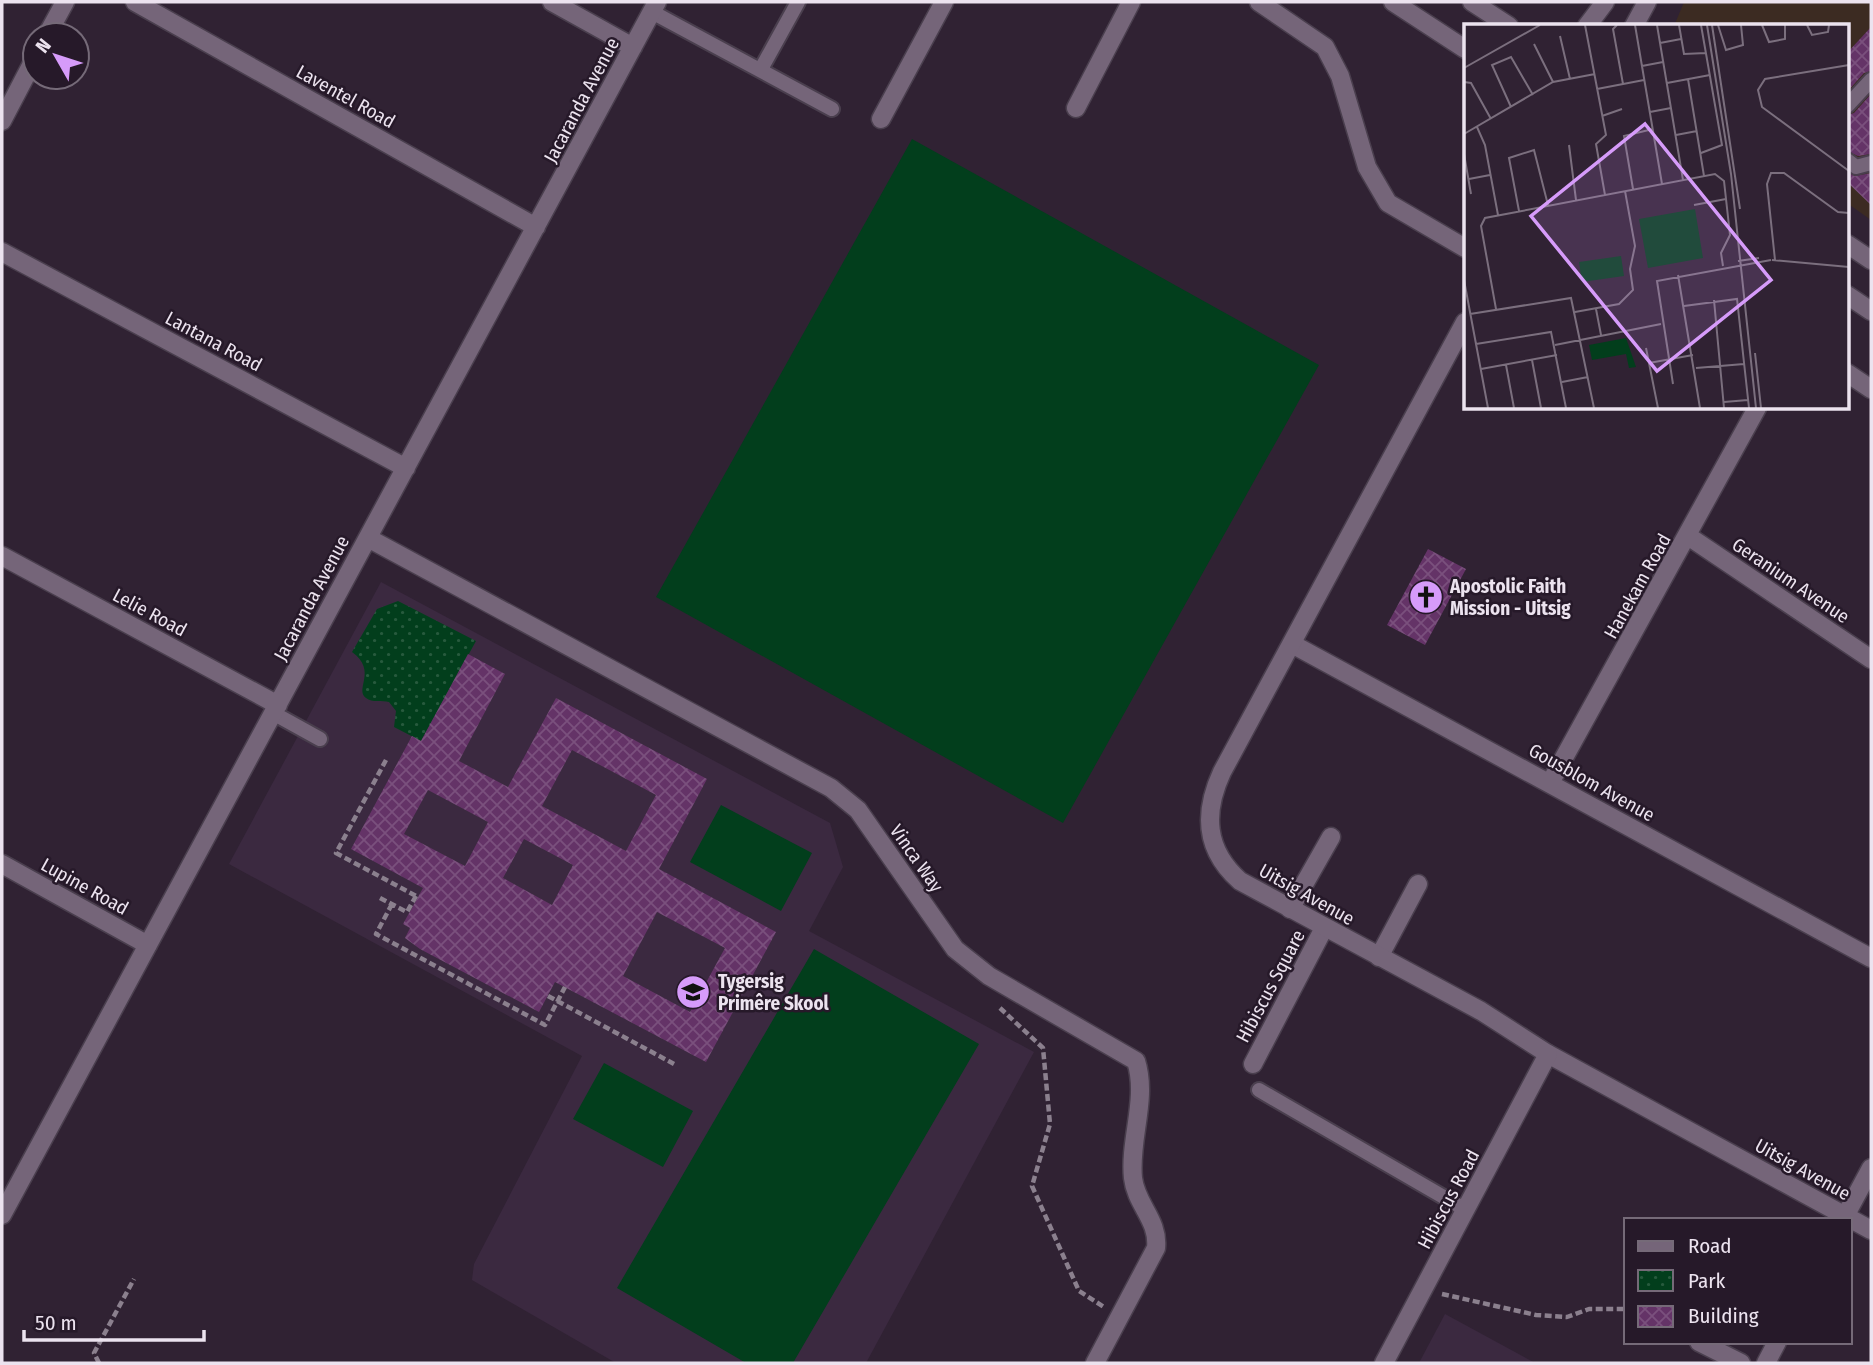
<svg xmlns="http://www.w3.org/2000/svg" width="1873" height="1365" font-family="'Fira Sans Condensed',sans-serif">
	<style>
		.commercial { fill: #3c2b22 }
		.built { fill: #3b2940 }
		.park { fill: url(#park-dots) }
		.garden { fill: #023e1c }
		.building { fill: url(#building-cross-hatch); fill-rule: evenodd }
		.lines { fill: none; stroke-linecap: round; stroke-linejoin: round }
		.lane-casing { stroke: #4a3f4e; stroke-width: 18 }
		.street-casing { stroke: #4a3f4e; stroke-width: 21 }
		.secondary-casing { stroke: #4a3f4e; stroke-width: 21 }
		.path { stroke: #8b808e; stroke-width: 4.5; stroke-dasharray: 7 3.5; stroke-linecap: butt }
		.lane { stroke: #756579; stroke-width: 14 }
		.street { stroke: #756579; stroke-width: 18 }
		.secondary { stroke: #756579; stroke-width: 18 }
		.labels { text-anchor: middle; stroke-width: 5; stroke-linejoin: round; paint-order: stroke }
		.street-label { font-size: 19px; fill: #ece3ef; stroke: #261929 }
		.poi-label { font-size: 19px; font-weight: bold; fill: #ece3ef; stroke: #261929; text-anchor: start }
		.inset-road { fill: none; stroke: #7b6f7e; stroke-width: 2 }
		.view { fill: #d69bfa; fill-opacity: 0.15; stroke: #d69bfa; stroke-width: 3.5 }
		.inset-edge { fill: none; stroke: #ece3ef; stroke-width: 3.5 }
	</style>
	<defs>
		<pattern id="park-dots" width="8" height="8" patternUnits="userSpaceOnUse" patternTransform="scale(1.75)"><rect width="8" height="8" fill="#023e1c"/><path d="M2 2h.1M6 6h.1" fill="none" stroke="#275a3d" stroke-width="1.8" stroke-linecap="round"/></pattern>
		<pattern id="building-cross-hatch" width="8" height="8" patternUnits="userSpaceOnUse" patternTransform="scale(1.75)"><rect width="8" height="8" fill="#643367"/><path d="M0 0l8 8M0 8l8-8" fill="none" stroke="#7a507d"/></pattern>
	</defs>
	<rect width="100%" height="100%" fill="#302233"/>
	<!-- commercial -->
	<path class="commercial" d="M 1684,2 L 1871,2 L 1871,220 L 1847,203 L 1847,26 L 1674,26 Z"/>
	<!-- built -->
	<path class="built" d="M 381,582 L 830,823 L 843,867 L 809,931 L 1034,1052 L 866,1363 L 616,1363 L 472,1280 L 474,1264 L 582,1056 L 229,864 Z
		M 1445,1314 L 1535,1363 L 1419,1363 Z"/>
	<!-- park -->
	<path class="park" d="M 398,601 L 476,641 L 421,741 L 394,727 L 396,711 L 389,702 C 382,700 372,703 366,698 C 354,689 378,671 352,652 L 377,609 Z"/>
	<!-- garden -->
	<path class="garden" d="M 912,139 L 1319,365 L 1063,823 L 656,597 Z
		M 721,805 L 812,853 L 781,911 L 690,862 Z
		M 814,949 L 979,1044 L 793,1363 L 746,1363 L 617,1288 Z
		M 604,1063 L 693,1111 L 663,1167 L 573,1119 Z"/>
	<!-- building -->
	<path class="building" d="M 1871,27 L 1871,71 L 1864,73 L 1847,92 L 1847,53 Z
		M 1871,94 L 1871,154 L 1858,156 L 1847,151 L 1847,115 L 1854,113 Z
		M 1847,172 L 1855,176 L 1871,173 L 1871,205 L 1847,182 Z
		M 1428,549 L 1466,569 L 1425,645 L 1387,625 Z
		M 468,654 L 505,674 L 459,761 L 508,787 L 556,698 L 707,779 L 659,869 L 776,932 L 706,1062 L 555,982 L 539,1012 L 420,949 L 405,938 L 410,928 L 403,924 L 423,888 L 351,849 L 412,736 L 421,741 ZM 572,750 L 656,795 L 626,851 L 542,806 ZM 428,790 L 488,822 L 465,866 L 404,834 ZM 524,839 L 573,865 L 552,905 L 503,878 ZM 657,912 L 725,948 L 690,1012 L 623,976 Z"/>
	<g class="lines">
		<!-- lane casing -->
		<g class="lane-casing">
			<path id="lane" d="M 652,12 L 832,109
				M 761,69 L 798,2
				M 1847,106 L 1871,80
				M 1847,160 L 1856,167 L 1871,163
				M 273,713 L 320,739
				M 1259,1090 L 1466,1210"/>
		</g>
		<!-- street casing -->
		<g class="street-casing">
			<path id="street" d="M 135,2 L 536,227
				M 552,2 L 633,47
				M 1259,2 L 1325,47 L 1340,76 L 1367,167 L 1388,203 L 1465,248
				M 47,35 L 65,2
				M 1076,108 L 1131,2
				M 881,119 L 944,2
				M 2,121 L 35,58
				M 2,252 L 406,468
				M 1847,373 L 1871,389
				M 1688,536 L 1871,659
				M 368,538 L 831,788 L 858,810 L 955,949 L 989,976 L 1136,1061 C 1148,1099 1129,1139 1133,1178 C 1136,1205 1159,1220 1156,1248 L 1095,1363
				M 2,556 L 278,705
				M 1292,644 L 1871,958
				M 1550,783 L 1757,408
				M 2,864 L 148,945
				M 1290,909 L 1331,837
				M 1379,957 L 1418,884
				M 1548,1054 L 1871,1230
				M 1253,1064 L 1324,928
				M 2,1215 L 657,2
				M 1843,1220 L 1871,1168
				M 1699,1342 L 1741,1363
				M 1766,1363 L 1777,1342"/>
		</g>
		<!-- secondary casing -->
		<g class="secondary-casing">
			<path id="secondary" d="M 1393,2 L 1465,49
				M 1472,2 L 1509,26
				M 1587,26 L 1605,2
				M 1634,26 L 1647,2
				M 1847,244 L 1871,260
				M 1847,295 L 1871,311
				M 1384,1363 L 1548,1054 L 1481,1011 L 1240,881 C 1205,850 1203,813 1222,772 L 1465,322"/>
		</g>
		<!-- path -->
		<path class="path" d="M 386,760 L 336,853 L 418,897
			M 380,898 L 407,912 L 416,896
			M 392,904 L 376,934 L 545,1025 L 565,987
			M 548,996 L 674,1064
			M 1000,1008 L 1043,1048 L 1050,1124 L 1032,1186 L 1079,1291 L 1104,1307
			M 1442,1294 L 1536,1315 L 1567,1317 L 1589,1309 L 1626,1309
			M 99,1363 L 94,1353 L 134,1279"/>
		<!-- lane -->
		<use href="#lane" class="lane"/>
		<!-- street -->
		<use href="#street" class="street"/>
		<!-- secondary -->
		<use href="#secondary" class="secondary"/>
	</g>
	<!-- icons -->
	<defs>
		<g id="church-disc" transform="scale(1.75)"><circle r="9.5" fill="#d69bfa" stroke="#261929"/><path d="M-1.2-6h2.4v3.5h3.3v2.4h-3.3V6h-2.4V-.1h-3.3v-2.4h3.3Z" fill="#111"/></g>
		<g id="school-disc" transform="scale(1.75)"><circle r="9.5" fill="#d69bfa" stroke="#261929"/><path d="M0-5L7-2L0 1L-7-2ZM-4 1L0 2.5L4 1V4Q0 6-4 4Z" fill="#111"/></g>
	</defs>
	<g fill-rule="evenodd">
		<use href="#church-disc" x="1426" y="597"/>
		<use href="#school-disc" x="693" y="992"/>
	</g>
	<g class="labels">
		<!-- street labels -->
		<g class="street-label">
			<text transform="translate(346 96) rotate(29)" y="7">Laventel Road</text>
			<text transform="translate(581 100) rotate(-62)" y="7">Jacaranda Avenue</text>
			<text transform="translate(214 341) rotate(28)" y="7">Lantana Road</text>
			<text transform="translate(1791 580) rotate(34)" y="7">Geranium Avenue</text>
			<text transform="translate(1637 586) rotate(-61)" y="7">Hanekam Road</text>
			<text transform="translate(311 598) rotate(-62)" y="7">Jacaranda Avenue</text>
			<text transform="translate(150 612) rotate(28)" y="7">Lelie Road</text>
			<text transform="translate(1592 782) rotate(29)" y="7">Gousblom Avenue</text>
			<text transform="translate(917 858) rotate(55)" y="7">Vinca Way</text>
			<text transform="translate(85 886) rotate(29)" y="7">Lupine Road</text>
			<text transform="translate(1307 894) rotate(29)" y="7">Uitsig Avenue</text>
			<text transform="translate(1270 986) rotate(-62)" y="7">Hibiscus Square</text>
			<text transform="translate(1803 1169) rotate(29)" y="7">Uitsig Avenue</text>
			<text transform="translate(1448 1199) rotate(-62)" y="7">Hibiscus Road</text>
		</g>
		<!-- poi labels -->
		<g class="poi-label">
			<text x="1450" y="593">Apostolic Faith<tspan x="1450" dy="22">Mission - Uitsig</tspan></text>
			<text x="718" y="988">Tygersig<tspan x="718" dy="22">Primêre Skool</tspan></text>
		</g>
	</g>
	<!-- overview -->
	<g transform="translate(1464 24)">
		<rect width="385" height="385" fill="#302233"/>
		<path d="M 231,185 L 239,234 L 184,244 L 175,195 ZM 157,232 L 160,252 L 118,258 L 115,238 ZM 162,314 L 172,343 L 165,344 L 162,330 L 128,336 L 125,321 Z" fill="#023e1c"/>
		<path class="inset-road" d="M 121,1 L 142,111 L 132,120 L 141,171M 153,1 L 149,5 L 159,60M 171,1 L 198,160M 193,1 L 219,156M 215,1 L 220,30 L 242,29M 243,1 L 267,150 L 292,384M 248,1 L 276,185M 254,1 L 262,26 L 279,21 L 277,1M 298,1 L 305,18 L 321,15 L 321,1M 343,1 L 348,11 L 364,8 L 365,1M 96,12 L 106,55M 196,19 L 217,15M 70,20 L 89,58M 385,41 L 301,55 L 294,66 L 298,83 L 385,147M 178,42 L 199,38M 0,44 L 76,1M 224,55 L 240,152M 0,58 L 7,59 L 27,95M 203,59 L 246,51M 133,65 L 180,56M 47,83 L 28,41 L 47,33 L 69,71M 186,88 L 207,84M 138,92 L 158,85M 13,103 L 21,121 L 34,191M 0,110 L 89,58 L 131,50M 212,111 L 233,107M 105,121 L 112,176M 237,129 L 258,121 L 237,1M 0,130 L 7,170M 5,155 L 26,151M 169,165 L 160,112 L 189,105M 230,181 L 262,175M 55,187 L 45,134 L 70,126 L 84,181M 308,236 L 385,243M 311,236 L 303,160 L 307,149 L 320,149 L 374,188 L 385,189M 274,237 L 295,234M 214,251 L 236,384M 0,256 L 24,384M 250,276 L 260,384M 220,282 L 273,275 L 285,384M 32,285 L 17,202 L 21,194 L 251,150 L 260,157 L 266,211 L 257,229 L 259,242M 132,285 L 137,311M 111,288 L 155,280 L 169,266 L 166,245 L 171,222 L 161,167M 6,290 L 107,274 L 130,384M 12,320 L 87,308 L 102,384M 91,321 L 197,300M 182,324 L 194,384M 291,329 L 297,384M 68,336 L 77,384M 185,339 L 229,331M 42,341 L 50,384M 232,344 L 280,340M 17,345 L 93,331M 98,358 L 124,353M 209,360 L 193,257 L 307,236M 260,378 L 284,376"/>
		<path class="view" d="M 181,100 L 307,256 L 193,347 L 67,192 Z"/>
		<rect width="385" height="385" class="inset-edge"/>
	</g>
	<!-- border -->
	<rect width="1873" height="1365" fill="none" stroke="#ece3ef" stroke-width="7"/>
	<!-- legend -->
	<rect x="1624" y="1218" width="228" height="126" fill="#261929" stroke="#756a78" stroke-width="2"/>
	<rect x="1638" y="1241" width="35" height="10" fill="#756579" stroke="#756a78" stroke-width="2"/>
	<text x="1688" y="1253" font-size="21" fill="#ece3ef">Road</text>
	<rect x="1638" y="1270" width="35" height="21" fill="url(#park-dots)" stroke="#756a78" stroke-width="2"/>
	<text x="1688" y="1288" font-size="21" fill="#ece3ef">Park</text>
	<rect x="1638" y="1306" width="35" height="21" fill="url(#building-cross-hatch)" stroke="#756a78" stroke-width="2"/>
	<text x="1688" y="1323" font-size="21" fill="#ece3ef">Building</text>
	<!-- north arrow -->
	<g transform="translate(56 56) rotate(309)"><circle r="33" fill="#261929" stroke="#756a78" stroke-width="2"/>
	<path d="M0-5L12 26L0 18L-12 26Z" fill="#d69bfa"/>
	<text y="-10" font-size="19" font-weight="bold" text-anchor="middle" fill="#ece3ef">N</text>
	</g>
	<!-- scale -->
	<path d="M24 1330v10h180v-10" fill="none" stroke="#ece3ef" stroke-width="3.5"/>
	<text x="35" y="1330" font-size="21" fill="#ece3ef" stroke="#261929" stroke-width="5" paint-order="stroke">50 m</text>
</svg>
